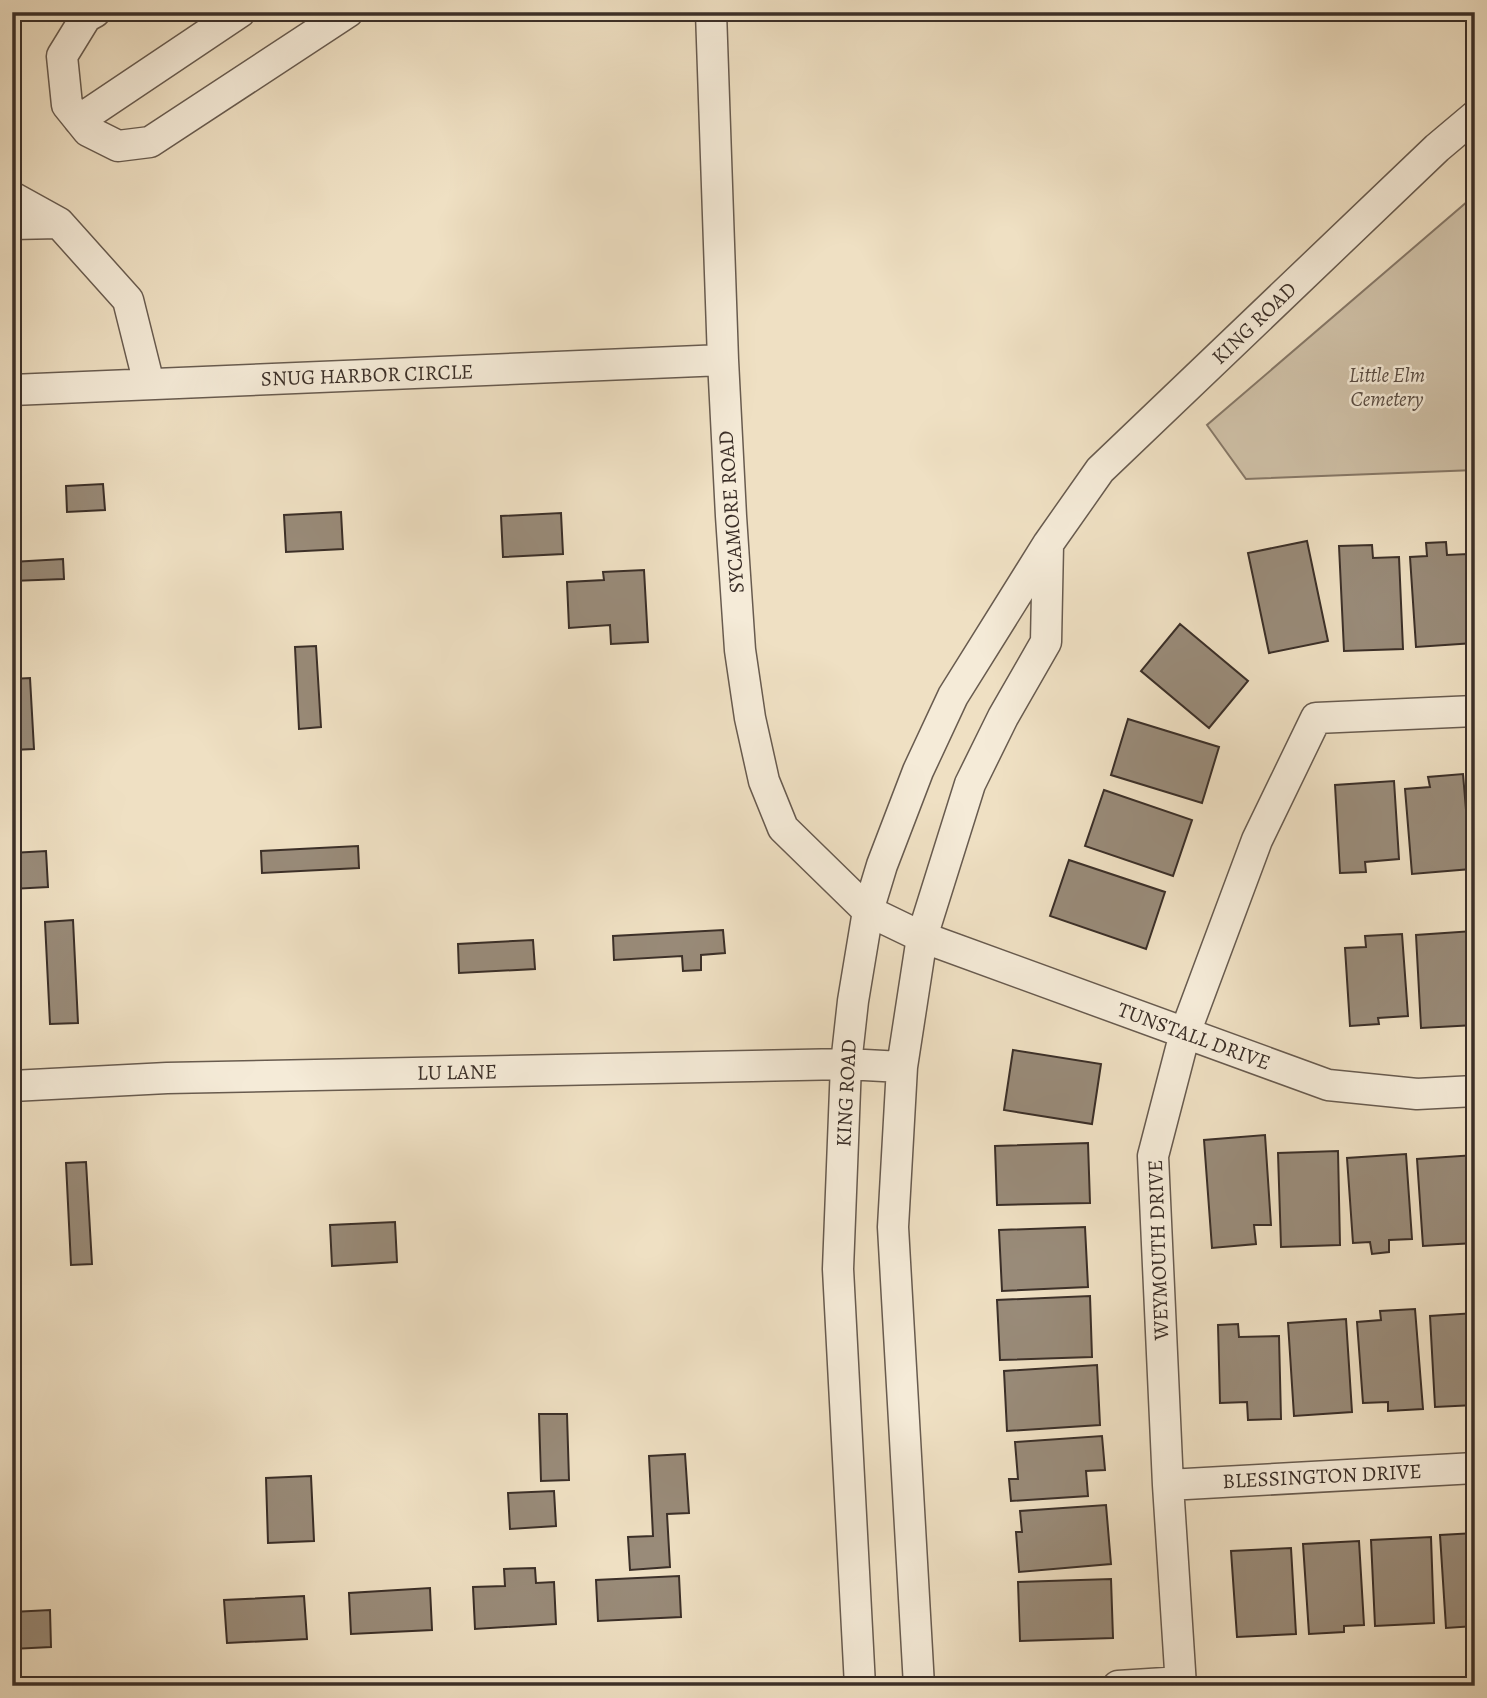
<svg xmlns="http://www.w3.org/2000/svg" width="1487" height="1698" font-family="Alegreya,serif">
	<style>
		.green { fill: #d0c2a9; stroke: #867868; stroke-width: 2 }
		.building { fill: #998b79; stroke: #3b2f28; stroke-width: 2 }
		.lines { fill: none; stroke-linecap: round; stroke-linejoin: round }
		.minor-casing { stroke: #685b4f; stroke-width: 33 }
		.minor { stroke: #f5ebd8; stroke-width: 30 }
		.labels { text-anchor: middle; stroke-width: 5; stroke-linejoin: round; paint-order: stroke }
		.street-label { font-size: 21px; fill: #3b2f28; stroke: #f5ebd8 }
		.park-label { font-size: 21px; font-style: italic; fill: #594c42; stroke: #f5ebd8 }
	</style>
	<rect width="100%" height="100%" fill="#efe0c3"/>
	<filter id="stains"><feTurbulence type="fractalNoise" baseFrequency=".00286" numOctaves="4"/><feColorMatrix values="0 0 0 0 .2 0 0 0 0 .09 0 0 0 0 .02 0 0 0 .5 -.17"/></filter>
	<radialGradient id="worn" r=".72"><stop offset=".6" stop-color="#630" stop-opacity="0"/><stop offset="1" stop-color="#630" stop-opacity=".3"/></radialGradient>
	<!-- green -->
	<path class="green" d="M 1475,195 L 1475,470 L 1246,479 L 1207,425 Z"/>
	<!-- building -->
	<path class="building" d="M 103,484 L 105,510 L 67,512 L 66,486 Z
		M 341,512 L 343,549 L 286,552 L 284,515 Z
		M 561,513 L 563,554 L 503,557 L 501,516 Z
		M 1307,541 L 1328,641 L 1269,653 L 1248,553 Z
		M 1446,542 L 1447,555 L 1468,554 L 1474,643 L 1416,647 L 1410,557 L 1427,556 L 1426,543 Z
		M 1372,545 L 1373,558 L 1399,557 L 1403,649 L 1344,651 L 1339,546 Z
		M 63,559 L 64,579 L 12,581 L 12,562 Z
		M 644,570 L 648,642 L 611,644 L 610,625 L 569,628 L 567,582 L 604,580 L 603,572 Z
		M 1180,624 L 1248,681 L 1209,728 L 1141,671 Z
		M 316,646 L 321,727 L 299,729 L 295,647 Z
		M 30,678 L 34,749 L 12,750 L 12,679 Z
		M 1128,719 L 1219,747 L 1202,803 L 1111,775 Z
		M 1463,774 L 1471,869 L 1412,874 L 1405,789 L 1430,787 L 1428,777 Z
		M 1394,781 L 1399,859 L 1365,862 L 1366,872 L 1340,873 L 1335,785 Z
		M 1104,790 L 1192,820 L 1173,876 L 1085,846 Z
		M 358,846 L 359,868 L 262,873 L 261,851 Z
		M 46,851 L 48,887 L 12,889 L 12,853 Z
		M 1069,860 L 1165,892 L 1146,949 L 1050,916 Z
		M 17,916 L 21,980 L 12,980 L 12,917 Z
		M 73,920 L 78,1023 L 50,1024 L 45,922 Z
		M 723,930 L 725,953 L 701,955 L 701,970 L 683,971 L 682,956 L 614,960 L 613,936 Z
		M 1473,931 L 1475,1025 L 1421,1028 L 1416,935 Z
		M 1402,934 L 1408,1016 L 1378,1018 L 1379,1024 L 1350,1026 L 1345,948 L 1366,947 L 1365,936 Z
		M 533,940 L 535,969 L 459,973 L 458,944 Z
		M 1013,1050 L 1101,1064 L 1092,1124 L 1004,1110 Z
		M 1265,1135 L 1271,1225 L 1254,1225 L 1256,1244 L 1212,1248 L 1204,1140 Z
		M 1088,1143 L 1090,1203 L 997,1205 L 995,1146 Z
		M 1338,1151 L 1340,1245 L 1281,1247 L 1278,1153 Z
		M 1406,1154 L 1412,1239 L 1389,1240 L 1389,1252 L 1372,1254 L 1370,1242 L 1353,1243 L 1347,1158 Z
		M 1475,1155 L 1475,1243 L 1423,1246 L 1417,1159 Z
		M 86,1162 L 92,1264 L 71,1265 L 66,1163 Z
		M 395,1222 L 397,1262 L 332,1266 L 330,1225 Z
		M 1085,1227 L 1088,1287 L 1002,1291 L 999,1230 Z
		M 1090,1296 L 1092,1357 L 1000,1360 L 997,1300 Z
		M 1415,1309 L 1423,1409 L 1388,1411 L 1388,1402 L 1363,1403 L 1357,1322 L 1381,1320 L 1380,1311 Z
		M 1475,1313 L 1475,1405 L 1435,1407 L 1430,1316 Z
		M 1346,1319 L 1352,1412 L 1294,1416 L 1288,1323 Z
		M 1238,1324 L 1239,1337 L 1279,1336 L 1281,1419 L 1248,1420 L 1247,1402 L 1220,1403 L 1218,1325 Z
		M 1097,1365 L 1100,1425 L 1007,1431 L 1004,1371 Z
		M 539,1414 L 567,1414 L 569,1480 L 541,1481 Z
		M 1102,1436 L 1105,1470 L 1086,1471 L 1088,1496 L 1011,1501 L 1009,1479 L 1018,1479 L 1015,1442 Z
		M 685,1454 L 689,1513 L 667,1514 L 670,1567 L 630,1570 L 628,1537 L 653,1536 L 649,1456 Z
		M 311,1476 L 314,1541 L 268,1543 L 266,1478 Z
		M 554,1491 L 556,1526 L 510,1529 L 508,1493 Z
		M 1106,1505 L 1111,1564 L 1019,1572 L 1016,1532 L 1022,1532 L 1020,1511 Z
		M 1475,1533 L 1475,1626 L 1446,1628 L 1440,1535 Z
		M 1431,1537 L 1434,1623 L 1375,1626 L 1371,1540 Z
		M 1359,1541 L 1364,1625 L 1344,1626 L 1344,1632 L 1309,1634 L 1303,1544 Z
		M 1291,1548 L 1296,1634 L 1237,1637 L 1231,1551 Z
		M 535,1568 L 536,1583 L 554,1582 L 556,1624 L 475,1629 L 473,1587 L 505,1586 L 504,1569 Z
		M 679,1576 L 681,1617 L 598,1621 L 596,1580 Z
		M 1111,1579 L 1113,1638 L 1020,1641 L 1018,1582 Z
		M 430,1588 L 432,1630 L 351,1634 L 349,1593 Z
		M 304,1596 L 307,1639 L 227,1643 L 224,1600 Z
		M 50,1610 L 51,1647 L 12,1649 L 12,1612 Z"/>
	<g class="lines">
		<!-- minor casing -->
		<g class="minor-casing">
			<path id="minor" d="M 95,12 L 86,17 L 62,56 L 67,105 L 88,131 L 118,146 L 150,142 L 348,12
				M 711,12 L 723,360 L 731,516 L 740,650 L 750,718 L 764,781 L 783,828 L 868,911 L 922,937 L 1328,1085 L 1417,1094 L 1475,1091
				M 79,120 L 240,12
				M 12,197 L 59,223 L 128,300 L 149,384
				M 12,224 L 59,223
				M 12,390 L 723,360
				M 12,1086 L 167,1078 L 846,1064 L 902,1067
				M 1168,1485 L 1475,1468
				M 860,1686 L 838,1269 L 846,1064 L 853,1001 L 868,911 L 882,865 L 918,771 L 953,696 L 1048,544 L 1100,470 L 1437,148 L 1475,116
				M 919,1686 L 893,1227 L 902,1067 L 922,937 L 970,784 L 1003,717 L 1046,642 L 1048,544
				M 1118,1686 L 1181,1682
				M 1181,1686 L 1168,1485 L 1153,1156 L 1185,1033 L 1257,840 L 1316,718 L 1475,711"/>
		</g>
		<!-- minor -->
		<use href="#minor" class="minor"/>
	</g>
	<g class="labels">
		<!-- street labels -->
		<g class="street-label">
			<text transform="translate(1254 323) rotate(-44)" y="7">KING ROAD</text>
			<text transform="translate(367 375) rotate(-2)" y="7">SNUG HARBOR CIRCLE</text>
			<text transform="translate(731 512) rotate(-94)" y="7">SYCAMORE ROAD</text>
			<text transform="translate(1194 1036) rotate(20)" y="7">TUNSTALL DRIVE</text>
			<text transform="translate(457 1072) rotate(-1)" y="7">LU LANE</text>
			<text transform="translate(846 1093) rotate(-87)" y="7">KING ROAD</text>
			<text transform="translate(1158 1250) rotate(-92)" y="7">WEYMOUTH DRIVE</text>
			<text transform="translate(1322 1476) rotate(-3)" y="7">BLESSINGTON DRIVE</text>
		</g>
		<!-- park labels -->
		<g class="park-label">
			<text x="1387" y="382">Little Elm<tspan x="1387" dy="24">Cemetery</tspan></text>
		</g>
	</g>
	<!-- margin -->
	<rect width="1487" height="1698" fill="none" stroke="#efe0c3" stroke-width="42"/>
	<rect x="14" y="14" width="1459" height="1670" fill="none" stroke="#3b2f28" stroke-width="3.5"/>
	<rect x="21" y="21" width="1445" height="1656" fill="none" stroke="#3b2f28" stroke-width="2"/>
	<rect width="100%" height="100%" filter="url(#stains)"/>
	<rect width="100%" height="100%" fill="url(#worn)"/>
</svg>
